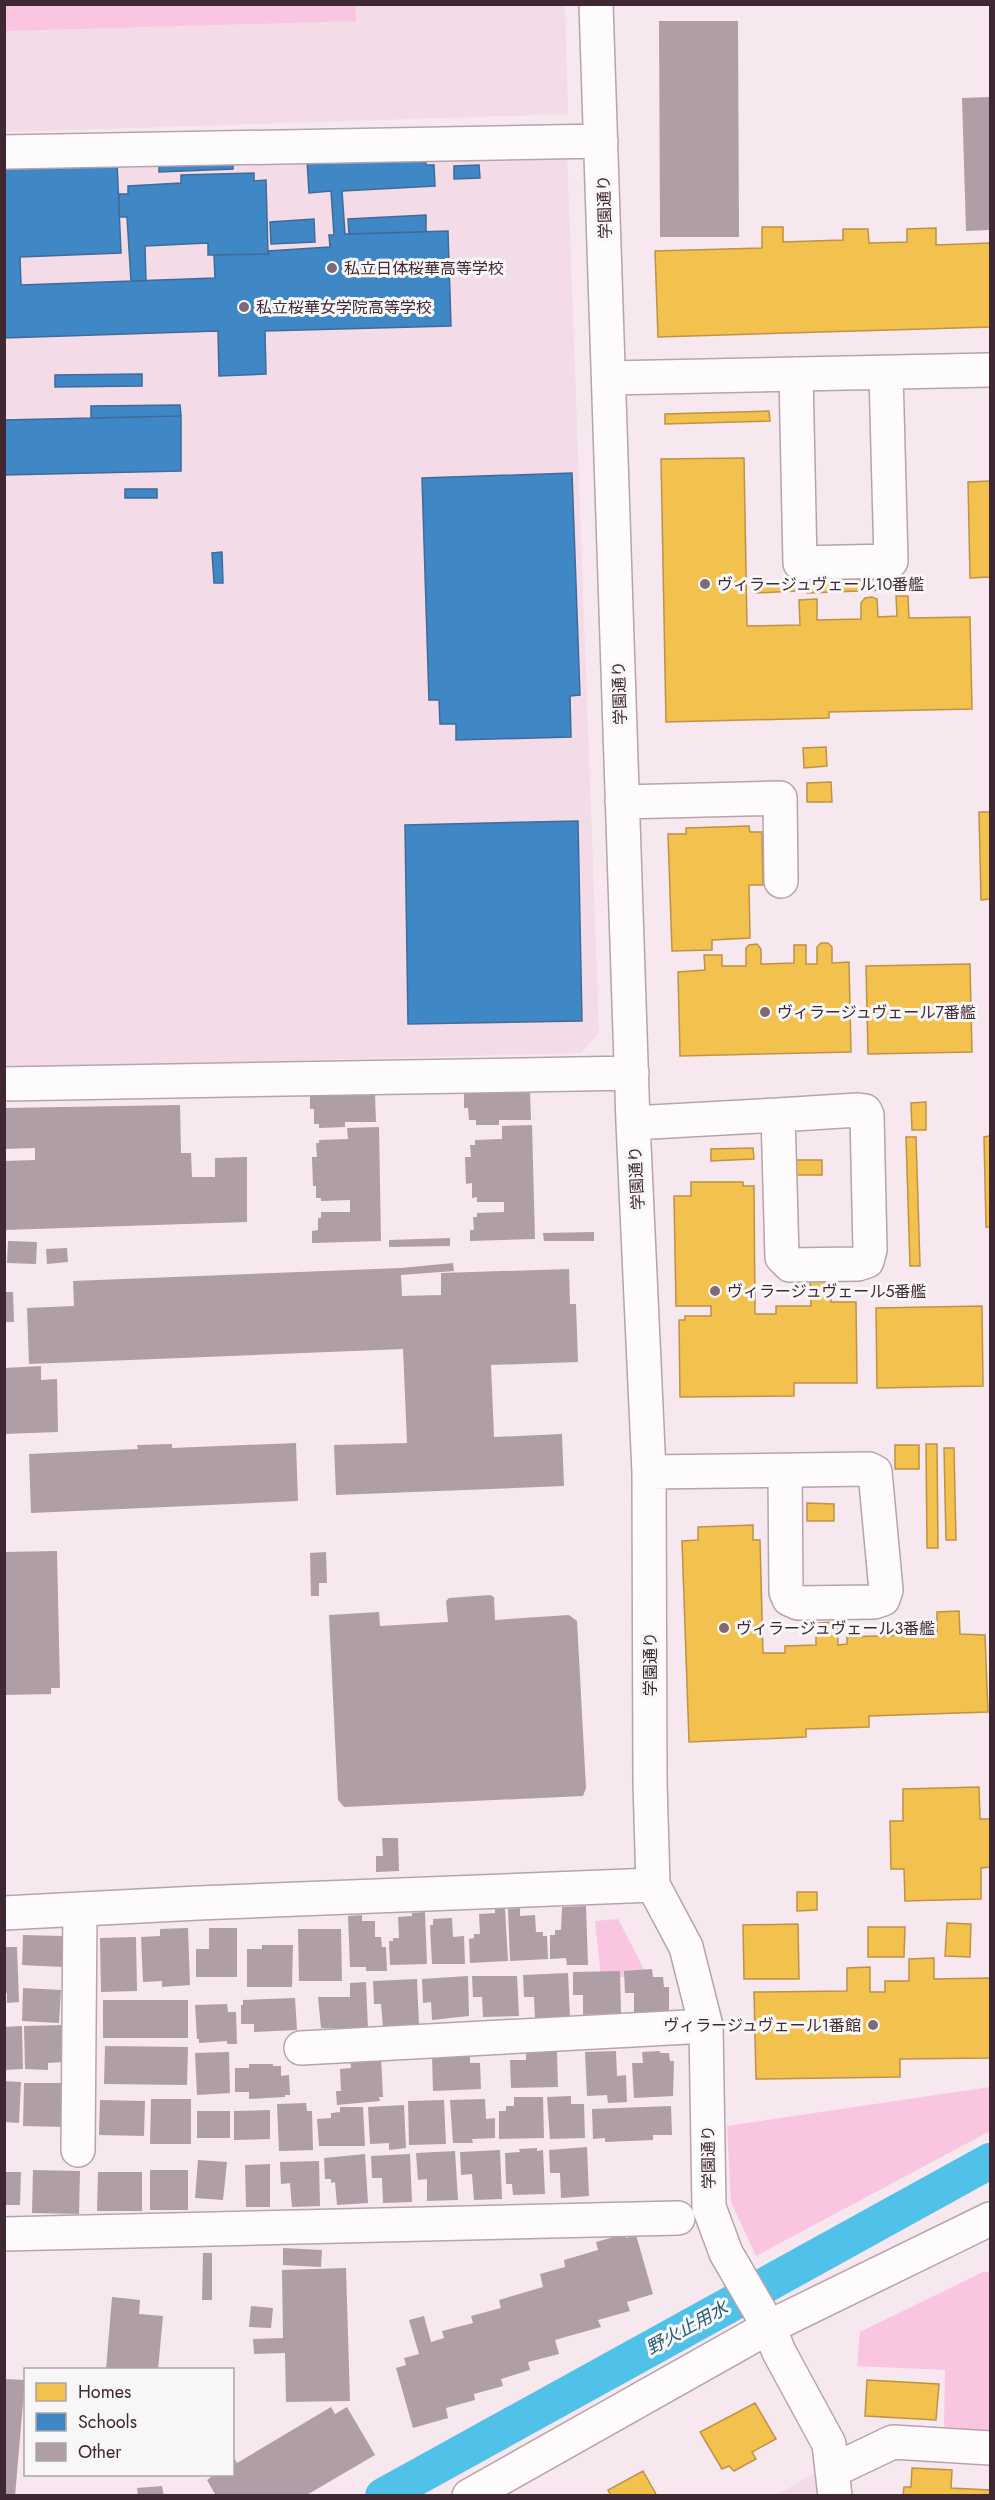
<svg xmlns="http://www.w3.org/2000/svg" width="995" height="2500" font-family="Jost,'Noto Sans JP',sans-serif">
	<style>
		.built { fill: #f3dbe7 }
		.green { fill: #f9c5e0 }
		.homes { fill: #f2c14e; stroke: #bd9346; stroke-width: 1.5 }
		.schools { fill: #3f88c5; stroke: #3f6b9a; stroke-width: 1.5 }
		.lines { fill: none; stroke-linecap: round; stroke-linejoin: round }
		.canal { stroke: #50c1e8; stroke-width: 36 }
		.building { fill: #b09ea7 }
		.minor-casing { stroke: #b6a4ad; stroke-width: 36 }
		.minor { stroke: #fefbfd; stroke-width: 33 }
		.poi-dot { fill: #806a75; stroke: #f7f7f7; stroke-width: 2 }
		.labels { text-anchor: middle; stroke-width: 6; stroke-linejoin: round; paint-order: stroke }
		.street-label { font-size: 16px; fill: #402734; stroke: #f7f7f7 }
		.poi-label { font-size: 16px; fill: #402734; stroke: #f7f7f7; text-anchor: start }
		.water-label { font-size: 18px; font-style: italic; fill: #245a70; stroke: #f7f7f7 }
	</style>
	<rect width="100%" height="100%" fill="#f7e7ef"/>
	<!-- built -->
	<path class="built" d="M 4,5 L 565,5 L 568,114 L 5,132 Z
		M 567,152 L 599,1032 L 581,1053 L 5,1068 L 4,172 Z
		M 819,2471 L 822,2495 L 774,2496 Z"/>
	<!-- green -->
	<path class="green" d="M 355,4 L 356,21 L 5,31 L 5,5 Z
		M 618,1919 L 648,1977 L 601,1977 L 595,1921 Z
		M 990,2087 L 990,2131 L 756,2256 L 731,2202 L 727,2126 Z
		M 983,2272 L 990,2272 L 990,2432 L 944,2428 L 945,2370 L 857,2366 L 860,2332 Z"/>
	<!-- homes -->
	<path class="homes" d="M 762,227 L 783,227 L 783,242 L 843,240 L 843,229 L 868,229 L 869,243 L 907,242 L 907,229 L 936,228 L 936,245 L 990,243 L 990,327 L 658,337 L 655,251 L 762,248 Z
		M 769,411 L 770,421 L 665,424 L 665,414 Z
		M 744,458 L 747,626 L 800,625 L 799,600 L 817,599 L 817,620 L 861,619 L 861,603 L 865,598 L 872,597 L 877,599 L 878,617 L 897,616 L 896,596 L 908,596 L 909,618 L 970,617 L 972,709 L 829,712 L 829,718 L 666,722 L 661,459 Z
		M 990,481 L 990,577 L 970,578 L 968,482 Z
		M 884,579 L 885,590 L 807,593 L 806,582 Z
		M 796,581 L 796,591 L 756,593 L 756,583 Z
		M 826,747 L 827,766 L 804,768 L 803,748 Z
		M 831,782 L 832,802 L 807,802 L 807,783 Z
		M 979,812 L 990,812 L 990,899 L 981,900 Z
		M 749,826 L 750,832 L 762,832 L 763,885 L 749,885 L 750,938 L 712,940 L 712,950 L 672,951 L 668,834 L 686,834 L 686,828 Z
		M 821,943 L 828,943 L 832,947 L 832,963 L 849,962 L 851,1052 L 680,1056 L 678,972 L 705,970 L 704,955 L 722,955 L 722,966 L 746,966 L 746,948 L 749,945 L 757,944 L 761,949 L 761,964 L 794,963 L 794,945 L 806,945 L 806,964 L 817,964 L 817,947 Z
		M 970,964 L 972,1052 L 868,1054 L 866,966 Z
		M 926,1102 L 926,1130 L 912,1130 L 911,1103 Z
		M 990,1136 L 990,1227 L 986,1227 L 984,1137 Z
		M 906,1137 L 916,1137 L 920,1266 L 910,1266 Z
		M 753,1148 L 754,1159 L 711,1161 L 711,1149 Z
		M 794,1160 L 822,1160 L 822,1175 L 794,1175 Z
		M 691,1182 L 743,1182 L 743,1186 L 754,1186 L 755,1314 L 776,1314 L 776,1306 L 811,1306 L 810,1280 L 831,1280 L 831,1302 L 856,1302 L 857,1383 L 794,1383 L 794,1396 L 680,1397 L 679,1320 L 685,1320 L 685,1316 L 711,1316 L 711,1306 L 676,1306 L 674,1196 L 691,1196 Z
		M 982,1306 L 983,1386 L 877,1388 L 876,1308 Z
		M 926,1444 L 937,1444 L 938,1548 L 927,1548 Z
		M 895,1445 L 919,1445 L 919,1469 L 895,1469 Z
		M 944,1448 L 954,1448 L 956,1540 L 946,1540 Z
		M 807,1503 L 834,1504 L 834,1521 L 807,1521 Z
		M 753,1525 L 753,1540 L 760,1540 L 763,1653 L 785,1653 L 785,1646 L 816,1645 L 816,1623 L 837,1622 L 838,1645 L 847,1644 L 847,1637 L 937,1634 L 937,1612 L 959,1611 L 960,1634 L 985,1635 L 988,1712 L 869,1716 L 869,1727 L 806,1729 L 806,1737 L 689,1742 L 682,1541 L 698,1540 L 698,1527 Z
		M 979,1787 L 980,1819 L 990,1819 L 990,1867 L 981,1868 L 981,1899 L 905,1901 L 904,1869 L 891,1869 L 890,1821 L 903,1821 L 903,1789 Z
		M 797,1892 L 817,1892 L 817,1910 L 797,1911 Z
		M 947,1923 L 971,1924 L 970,1957 L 945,1956 Z
		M 798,1924 L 799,1979 L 744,1979 L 743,1925 Z
		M 868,1927 L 905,1927 L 904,1957 L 868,1957 Z
		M 934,1958 L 934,1979 L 990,1978 L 990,2058 L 900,2059 L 900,2077 L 756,2079 L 754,1992 L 847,1991 L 847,1968 L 870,1967 L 870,1992 L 885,1992 L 885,1981 L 909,1981 L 909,1959 Z
		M 867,2380 L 939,2384 L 936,2420 L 865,2416 Z
		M 755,2403 L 776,2439 L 752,2452 L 756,2459 L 734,2471 L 729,2466 L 722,2469 L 700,2432 Z
		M 912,2468 L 952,2470 L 951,2488 L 990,2490 L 990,2496 L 903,2496 L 904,2487 L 911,2487 Z
		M 643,2471 L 657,2496 L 611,2496 L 608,2490 Z"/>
	<!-- schools -->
	<path class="schools" d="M 425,150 L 426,165 L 434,165 L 435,186 L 342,191 L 345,234 L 448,231 L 451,326 L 265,331 L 266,374 L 219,376 L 218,331 L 4,338 L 4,167 L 117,162 L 121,253 L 20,257 L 21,285 L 215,278 L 214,255 L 269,254 L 268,251 L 330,247 L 329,235 L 334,235 L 331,191 L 309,193 L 307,160 Z
		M 233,159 L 233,169 L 159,172 L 159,162 Z
		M 479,165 L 480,178 L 454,179 L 454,166 Z
		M 254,173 L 254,181 L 266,180 L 268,254 L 208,255 L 208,243 L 145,246 L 146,281 L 131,281 L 127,217 L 119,217 L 119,194 L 128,194 L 128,186 L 181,183 L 181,175 Z
		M 426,215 L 426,232 L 349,234 L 348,219 Z
		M 314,219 L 315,242 L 271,244 L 270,222 Z
		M 142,374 L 142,386 L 55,387 L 55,375 Z
		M 180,405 L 181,416 L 91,418 L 91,406 Z
		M 181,416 L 181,471 L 4,475 L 4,420 Z
		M 572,473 L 580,695 L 570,696 L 571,737 L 456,740 L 456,724 L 440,724 L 439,700 L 429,700 L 422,478 Z
		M 125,489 L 157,489 L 157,498 L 125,498 Z
		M 222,552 L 223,583 L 214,583 L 212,553 Z
		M 578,821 L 582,1021 L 408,1024 L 405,825 Z"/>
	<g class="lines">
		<!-- canal -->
		<path class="canal" d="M 383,2496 L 990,2161"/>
	</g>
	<!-- building -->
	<path class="building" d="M 659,21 L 738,21 L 739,237 L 660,237 Z
		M 990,97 L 990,230 L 966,231 L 962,98 Z
		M 464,1093 L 530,1093 L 531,1120 L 499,1120 L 499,1125 L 476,1125 L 476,1120 L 469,1120 L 468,1108 L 464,1108 Z
		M 375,1094 L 376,1122 L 345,1122 L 345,1127 L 319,1128 L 319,1124 L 314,1124 L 314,1109 L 310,1109 L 310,1095 Z
		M 180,1105 L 181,1153 L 191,1153 L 192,1177 L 215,1177 L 215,1158 L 247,1157 L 247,1222 L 4,1230 L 4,1161 L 35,1160 L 35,1148 L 4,1149 L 4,1108 Z
		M 532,1125 L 535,1239 L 470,1241 L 470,1230 L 474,1230 L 473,1217 L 477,1217 L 477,1213 L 504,1212 L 504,1202 L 477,1202 L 477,1197 L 472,1198 L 472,1183 L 466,1184 L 465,1157 L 471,1157 L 470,1145 L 475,1145 L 475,1140 L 502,1139 L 502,1126 Z
		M 379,1127 L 381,1241 L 312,1243 L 312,1231 L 318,1230 L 318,1218 L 321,1218 L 321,1212 L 350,1212 L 350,1200 L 321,1201 L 321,1198 L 316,1198 L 316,1186 L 313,1186 L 312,1157 L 317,1157 L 316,1143 L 319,1143 L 319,1140 L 348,1139 L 347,1128 Z
		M 594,1232 L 594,1241 L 544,1241 L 543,1233 Z
		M 450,1238 L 450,1246 L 389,1247 L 389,1240 Z
		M 8,1241 L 37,1242 L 36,1264 L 7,1263 Z
		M 67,1248 L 68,1262 L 47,1264 L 46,1249 Z
		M 453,1263 L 454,1271 L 401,1275 L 402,1296 L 441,1295 L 441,1273 L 569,1269 L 570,1304 L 576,1304 L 578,1362 L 491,1365 L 494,1437 L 562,1434 L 564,1486 L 336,1495 L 334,1445 L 407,1443 L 403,1349 L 29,1364 L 27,1308 L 74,1306 L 73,1281 L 401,1268 Z
		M 4,1292 L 13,1292 L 14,1322 L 4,1322 Z
		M 41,1366 L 41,1380 L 57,1379 L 58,1432 L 4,1434 L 4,1368 Z
		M 296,1443 L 298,1501 L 31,1513 L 29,1454 L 138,1449 L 137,1445 L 172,1444 L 172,1448 Z
		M 57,1551 L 60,1688 L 51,1688 L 51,1694 L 4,1695 L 4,1552 Z
		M 326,1552 L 327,1583 L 319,1583 L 319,1596 L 311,1596 L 310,1553 Z
		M 490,1595 L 494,1597 L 495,1620 L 569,1615 L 577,1621 L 586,1788 L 583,1796 L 344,1807 L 338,1800 L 329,1615 L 379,1612 L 380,1626 L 448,1622 L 446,1601 L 449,1598 Z
		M 382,1838 L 398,1838 L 399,1871 L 376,1872 L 376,1856 L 383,1856 Z
		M 586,1906 L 588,1965 L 567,1965 L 566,1958 L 550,1959 L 550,1935 L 555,1935 L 555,1930 L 561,1930 L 562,1907 Z
		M 520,1908 L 520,1916 L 535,1915 L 536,1932 L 543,1932 L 543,1936 L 547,1936 L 548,1959 L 510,1961 L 508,1909 Z
		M 495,1909 L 505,1909 L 508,1961 L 470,1963 L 469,1939 L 474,1938 L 474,1934 L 480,1934 L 479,1914 L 495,1913 Z
		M 425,1912 L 427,1964 L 390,1965 L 389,1941 L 393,1941 L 393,1938 L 399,1938 L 398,1917 L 412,1916 L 412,1913 Z
		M 362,1915 L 362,1921 L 375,1921 L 375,1937 L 381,1937 L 382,1947 L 386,1947 L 387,1971 L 366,1971 L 366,1967 L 350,1967 L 348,1916 Z
		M 452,1918 L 453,1937 L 464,1936 L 465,1964 L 432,1964 L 430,1925 L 433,1925 L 433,1919 Z
		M 188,1928 L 190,1985 L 162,1987 L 162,1981 L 143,1982 L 141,1937 L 160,1936 L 160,1929 Z
		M 209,1928 L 237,1928 L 237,1977 L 196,1977 L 196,1949 L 209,1949 Z
		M 298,1929 L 341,1929 L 342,1981 L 299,1981 Z
		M 23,1935 L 63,1936 L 62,1967 L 22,1965 Z
		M 136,1937 L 137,1991 L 101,1992 L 100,1938 Z
		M 262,1945 L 293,1945 L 292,1987 L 247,1987 L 247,1949 L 262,1949 Z
		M 4,1947 L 17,1947 L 19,2002 L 7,2003 L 7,1993 L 4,1994 Z
		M 652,1969 L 653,1977 L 663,1977 L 664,1987 L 669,1987 L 669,2011 L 658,2012 L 658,2014 L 634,2015 L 634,1993 L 625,1993 L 624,1971 Z
		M 620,1971 L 621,2013 L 583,2015 L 583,1995 L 573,1995 L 573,1972 Z
		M 568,1973 L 570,2017 L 535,2019 L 534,1997 L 524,1997 L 523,1975 Z
		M 468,1976 L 469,2016 L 432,2020 L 431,2002 L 423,2003 L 422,1979 Z
		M 472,1976 L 517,1976 L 519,2016 L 483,2017 L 482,1997 L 473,1997 Z
		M 417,1979 L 419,2025 L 383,2027 L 381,2004 L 374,2004 L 373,1981 Z
		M 366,1982 L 368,2029 L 321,2028 L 318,1997 L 350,1997 L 350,1983 Z
		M 23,1988 L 61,1990 L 59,2023 L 22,2021 Z
		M 295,1998 L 297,2030 L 254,2032 L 254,2024 L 241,2024 L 241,2005 L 243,2005 L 243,2000 Z
		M 103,2000 L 188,2000 L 188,2038 L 103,2038 Z
		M 227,2004 L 228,2012 L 236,2012 L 237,2044 L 227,2044 L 227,2041 L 199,2043 L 199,2039 L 197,2039 L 195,2005 Z
		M 62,2025 L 63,2062 L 48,2063 L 48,2070 L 25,2069 L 24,2026 Z
		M 22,2026 L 23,2069 L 4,2070 L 4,2027 Z
		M 105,2046 L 188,2047 L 187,2085 L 104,2084 Z
		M 616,2051 L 617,2076 L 626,2075 L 627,2102 L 608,2103 L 607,2095 L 587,2096 L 585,2052 Z
		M 660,2051 L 660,2053 L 669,2053 L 670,2061 L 674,2061 L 673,2096 L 634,2098 L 632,2063 L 643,2063 L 642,2052 Z
		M 229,2052 L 230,2093 L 197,2095 L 195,2053 Z
		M 526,2052 L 557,2052 L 558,2087 L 511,2088 L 510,2060 L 526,2060 Z
		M 470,2055 L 470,2063 L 480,2063 L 481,2089 L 433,2091 L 432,2056 Z
		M 381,2057 L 383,2097 L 379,2097 L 380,2101 L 337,2105 L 336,2091 L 341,2091 L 340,2069 L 351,2068 L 350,2059 Z
		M 249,2064 L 273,2064 L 273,2066 L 281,2066 L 281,2076 L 289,2075 L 290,2095 L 285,2095 L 285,2097 L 249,2099 L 249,2092 L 235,2092 L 235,2068 L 249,2068 Z
		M 4,2081 L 21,2082 L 19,2123 L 4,2122 Z
		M 24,2083 L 65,2083 L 64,2127 L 23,2126 Z
		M 571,2096 L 571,2104 L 584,2104 L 585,2138 L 550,2139 L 547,2097 Z
		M 514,2097 L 543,2097 L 544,2138 L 499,2139 L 499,2111 L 506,2111 L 506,2106 L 514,2106 Z
		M 151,2099 L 191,2099 L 191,2144 L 150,2144 Z
		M 485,2099 L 486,2119 L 495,2118 L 495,2138 L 472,2139 L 473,2143 L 453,2143 L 450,2100 Z
		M 100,2100 L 145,2101 L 144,2136 L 99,2135 Z
		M 444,2100 L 446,2144 L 409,2145 L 408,2101 Z
		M 306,2103 L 307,2111 L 312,2111 L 313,2150 L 279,2151 L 277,2104 Z
		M 404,2105 L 406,2148 L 389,2150 L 389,2143 L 370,2144 L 368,2107 Z
		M 671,2106 L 672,2135 L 653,2135 L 653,2140 L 605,2142 L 605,2138 L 593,2139 L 592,2109 Z
		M 340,2107 L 363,2107 L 365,2146 L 319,2146 L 317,2119 L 331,2118 L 331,2113 L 340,2112 Z
		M 270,2110 L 270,2139 L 234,2140 L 234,2111 Z
		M 197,2111 L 230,2111 L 230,2138 L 197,2138 Z
		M 587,2147 L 589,2196 L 561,2198 L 560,2173 L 550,2173 L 549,2150 Z
		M 537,2148 L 537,2151 L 543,2150 L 545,2194 L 513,2195 L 512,2184 L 506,2184 L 505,2153 L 520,2152 L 519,2149 Z
		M 500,2150 L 502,2199 L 474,2200 L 472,2174 L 461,2175 L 460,2152 Z
		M 455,2151 L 458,2200 L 427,2201 L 427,2179 L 418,2180 L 416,2153 Z
		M 365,2154 L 368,2203 L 337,2205 L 335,2182 L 331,2183 L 331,2179 L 325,2179 L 324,2158 Z
		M 410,2154 L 412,2202 L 383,2203 L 382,2178 L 372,2178 L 371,2156 Z
		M 198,2160 L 227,2162 L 223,2200 L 195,2198 Z
		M 319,2161 L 320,2206 L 292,2207 L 290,2183 L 281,2184 L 280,2162 Z
		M 270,2164 L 270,2207 L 246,2207 L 245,2165 Z
		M 33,2170 L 80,2171 L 79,2214 L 32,2213 Z
		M 150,2170 L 188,2170 L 188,2210 L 150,2210 Z
		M 4,2172 L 21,2172 L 20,2205 L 4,2205 Z
		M 98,2172 L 142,2172 L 142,2211 L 97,2211 Z
		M 625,2234 L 626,2238 L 636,2235 L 653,2294 L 627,2302 L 630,2311 L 598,2320 L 601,2327 L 555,2340 L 559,2354 L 528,2362 L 530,2370 L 501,2379 L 503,2386 L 474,2394 L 475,2400 L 446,2408 L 448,2418 L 413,2428 L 396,2368 L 406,2365 L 404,2358 L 419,2354 L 409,2320 L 424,2316 L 431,2342 L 444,2338 L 442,2331 L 473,2323 L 471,2316 L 501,2308 L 499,2300 L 543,2287 L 540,2274 L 565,2267 L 564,2260 L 598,2250 L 596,2242 Z
		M 283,2248 L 322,2250 L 321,2267 L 283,2265 Z
		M 203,2253 L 212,2253 L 212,2300 L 202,2300 Z
		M 346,2268 L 350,2401 L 286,2402 L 285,2353 L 254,2354 L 253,2339 L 283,2338 L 282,2270 Z
		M 112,2297 L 140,2300 L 139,2314 L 163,2316 L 158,2370 L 106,2370 Z
		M 251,2306 L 273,2308 L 271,2328 L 249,2327 Z
		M 4,2379 L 25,2380 L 15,2496 L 4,2496 Z
		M 331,2407 L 335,2414 L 347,2407 L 375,2455 L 305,2496 L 216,2496 L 207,2480 L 215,2474 L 232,2474 L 232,2455 L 237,2463 Z
		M 162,2486 L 164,2496 L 138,2496 L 137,2488 Z"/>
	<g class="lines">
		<!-- minor casing -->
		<g class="minor-casing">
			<path id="minor" d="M 596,4 L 633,1123 L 649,1472 L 650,1783 L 653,1885 L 686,1947 L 706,2026 L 709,2207 L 726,2253 L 769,2327 L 779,2352 L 829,2444 L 835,2496
				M 4,152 L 601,141
				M 796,374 L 800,563 L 891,561 L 886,373
				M 610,378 L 990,370
				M 622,802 L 780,798 L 781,881
				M 4,1084 L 632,1073
				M 858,1110 L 865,1111 L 867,1115 L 870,1250 L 867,1261 L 858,1264 L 790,1265 L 782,1257 L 778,1115 Z
				M 633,1123 L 778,1115
				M 649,1472 L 869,1469 L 875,1472 L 886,1590 L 883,1599 L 874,1602 L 798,1603 L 789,1599 L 786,1592 L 785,1471
				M 4,1913 L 198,1903 L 653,1885
				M 301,2048 L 706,2026
				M 78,2150 L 80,1909
				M 4,2234 L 678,2218
				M 834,2470 L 893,2442 L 990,2448
				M 469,2496 L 769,2327 L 990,2219"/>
		</g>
		<!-- minor -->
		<use href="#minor" class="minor"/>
	</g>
	<!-- markers -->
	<g class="poi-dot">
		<circle cx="332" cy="268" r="6"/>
		<circle cx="244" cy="307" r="6"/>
		<circle cx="705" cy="584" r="6"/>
		<circle cx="765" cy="1012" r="6"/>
		<circle cx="715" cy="1291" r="6"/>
		<circle cx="724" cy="1628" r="6"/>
		<circle cx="873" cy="2025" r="6"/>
	</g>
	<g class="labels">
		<!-- street labels -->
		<g class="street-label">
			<text transform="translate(604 207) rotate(-92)" y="6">学園通り</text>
			<text transform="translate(619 693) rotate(-92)" y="6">学園通り</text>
			<text transform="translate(636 1178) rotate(-93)" y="6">学園通り</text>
			<text transform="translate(650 1664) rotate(-90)" y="6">学園通り</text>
			<text transform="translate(708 2157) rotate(-91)" y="6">学園通り</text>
		</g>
		<!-- poi labels -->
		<g class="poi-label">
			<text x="344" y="274">私立日体桜華高等学校</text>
			<text x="256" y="313">私立桜華女学院高等学校</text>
			<text x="717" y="590">ヴィラージュヴェール10番艦</text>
			<text x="777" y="1018">ヴィラージュヴェール7番艦</text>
			<text x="727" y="1297">ヴィラージュヴェール5番艦</text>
			<text x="736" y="1634">ヴィラージュヴェール3番艦</text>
			<text x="861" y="2031" text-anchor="end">ヴィラージュヴェール1番館</text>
		</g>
		<!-- water labels -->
		<g class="water-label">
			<text transform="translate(687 2328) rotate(-29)" y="6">野火止用水</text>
		</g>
	</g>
	<!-- border -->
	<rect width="995" height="2500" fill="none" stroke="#402734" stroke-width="12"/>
	<!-- legend -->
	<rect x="24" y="2368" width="210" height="108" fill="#f7f7f7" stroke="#aea4a9" stroke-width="1.5"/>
	<rect x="36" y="2383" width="30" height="18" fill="#f2c14e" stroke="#aea4a9" stroke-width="1.5"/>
	<text x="78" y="2398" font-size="18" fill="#402734">Homes</text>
	<rect x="36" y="2413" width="30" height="18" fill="#3f88c5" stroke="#aea4a9" stroke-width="1.5"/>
	<text x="78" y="2428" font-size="18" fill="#402734">Schools</text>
	<rect x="36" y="2443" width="30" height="18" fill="#b09ea7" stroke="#aea4a9" stroke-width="1.5"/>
	<text x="78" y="2458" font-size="18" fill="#402734">Other</text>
</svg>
